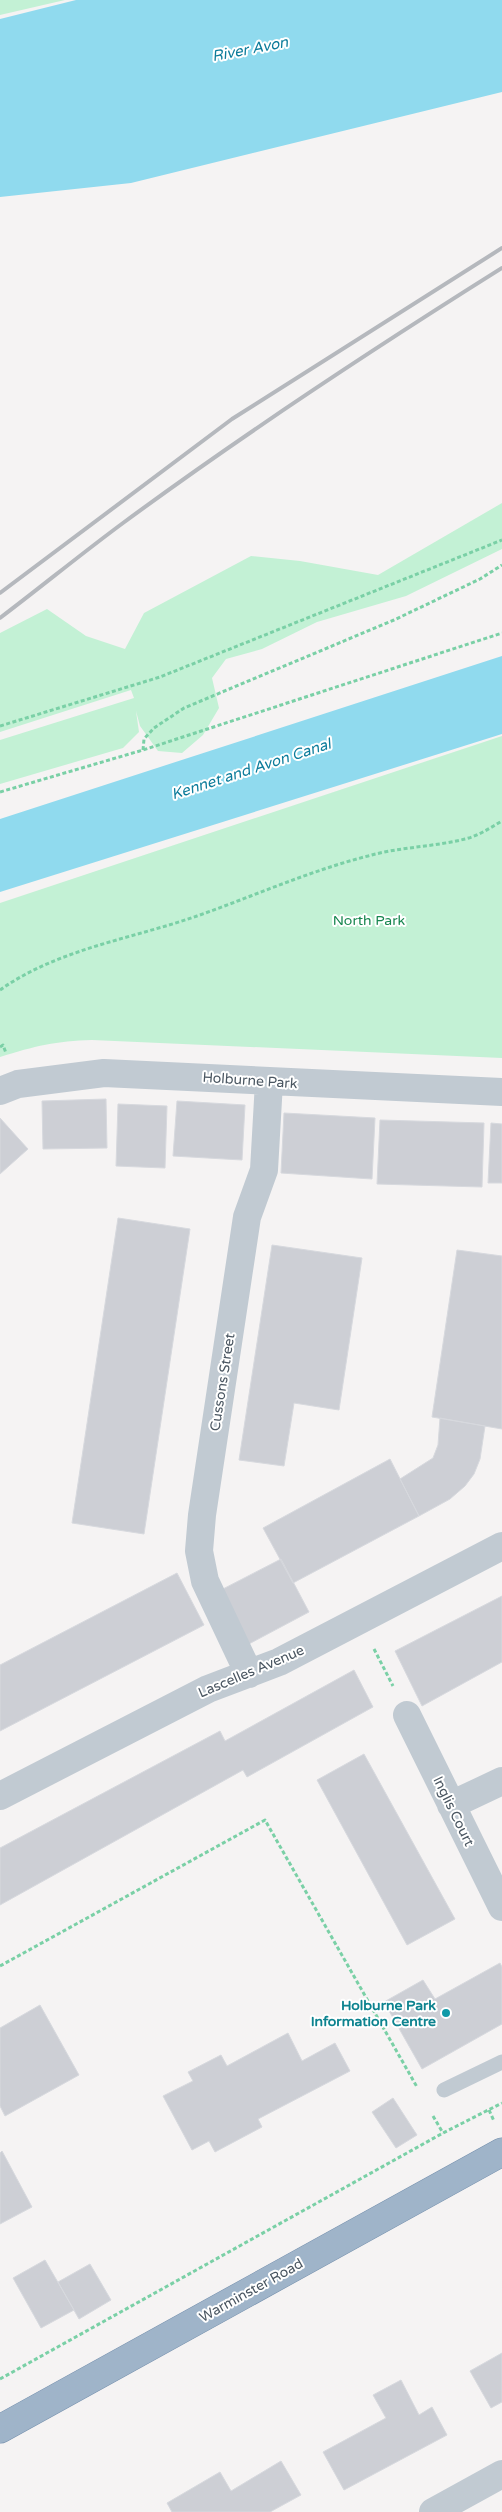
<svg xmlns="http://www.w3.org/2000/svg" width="502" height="2512" font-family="'Varela Round',sans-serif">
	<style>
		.green { fill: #c3f1d5 }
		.water { fill: #90daee }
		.building { fill: #cdcfd5; stroke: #d7d9de }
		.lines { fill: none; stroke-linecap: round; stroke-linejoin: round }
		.trunk-casing { stroke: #7690ad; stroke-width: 29 }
		.path { stroke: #7ad0a6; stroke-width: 3; stroke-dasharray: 4 2.5; stroke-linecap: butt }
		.service { stroke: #c1cad2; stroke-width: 15 }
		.minor { stroke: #c1cad2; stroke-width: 28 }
		.trunk { stroke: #9fb4c9; stroke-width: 28 }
		.rail { stroke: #b5b8bd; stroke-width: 4 }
		.culture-dot { fill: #0f9aa8; stroke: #fff; stroke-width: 2 }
		.labels { text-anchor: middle; stroke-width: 4; stroke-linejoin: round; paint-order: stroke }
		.park-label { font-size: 14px; fill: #17864f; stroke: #fff }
		.street-label { font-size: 14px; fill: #4a5661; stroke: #fff }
		.culture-label { font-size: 14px; font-weight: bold; fill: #0d838f; stroke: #fff; text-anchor: end }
		.water-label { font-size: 15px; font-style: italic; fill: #0c7c9b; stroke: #fff }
	</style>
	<rect width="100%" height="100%" fill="#f5f3f3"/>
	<!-- green -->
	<path class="green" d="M 0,0 L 65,0 L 0,15 Z
		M 502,503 L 502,549 L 406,596 L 317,622 L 262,649 L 226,659 L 212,678 L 219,708 L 203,735 L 182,753 L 158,751 L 140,726 L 136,711 L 139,732 L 123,748 L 0,784 L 0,740 L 134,698 L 131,690 L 0,732 L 0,633 L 47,609 L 86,636 L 125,649 L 144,613 L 251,556 L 300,561 L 378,575 Z
		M 502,736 L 502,1058 L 92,1040 C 56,1041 35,1046 0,1057 L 0,903 Z"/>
	<!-- water -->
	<path class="water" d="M 76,0 L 502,0 L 502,92 L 131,183 L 0,197 L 0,19 Z
		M 502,656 L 502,734 L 0,892 L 0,819 Z"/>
	<!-- building -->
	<path class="building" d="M 106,1099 L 107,1148 L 43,1149 L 42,1101 Z
		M 177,1101 L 245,1105 L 242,1160 L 173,1156 Z
		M 118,1104 L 167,1106 L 165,1168 L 116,1166 Z
		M 284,1113 L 375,1118 L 372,1179 L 281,1173 Z
		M 0,1118 L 28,1149 L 0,1174 Z
		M 380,1120 L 484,1123 L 482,1187 L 377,1184 Z
		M 491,1123 L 502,1124 L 502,1183 L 488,1183 Z
		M 118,1218 L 190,1229 L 144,1534 L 72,1523 Z
		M 272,1245 L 362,1258 L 339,1410 L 294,1403 L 284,1466 L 239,1460 Z
		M 457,1250 L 502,1256 L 502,1429 L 432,1417 Z
		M 440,1418 L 485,1426 L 480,1459 L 474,1474 L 465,1486 L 450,1499 L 419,1516 L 400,1479 L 433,1458 L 438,1445 Z
		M 390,1459 L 419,1516 L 293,1583 L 263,1528 Z
		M 281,1559 L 309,1612 L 247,1645 L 219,1591 Z
		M 177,1573 L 204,1625 L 0,1731 L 0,1665 Z
		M 502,1596 L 502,1662 L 422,1706 L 395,1651 Z
		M 354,1670 L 373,1707 L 247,1777 L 243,1770 L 0,1905 L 0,1848 L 220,1731 L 225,1741 Z
		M 364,1754 L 455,1919 L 407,1945 L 317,1780 Z
		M 500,1963 L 502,1967 L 502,2024 L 422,2069 L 384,2002 L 423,1980 L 435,1999 Z
		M 40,2005 L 79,2075 L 5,2116 L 0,2106 L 0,2028 Z
		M 288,2033 L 302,2061 L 335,2043 L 350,2071 L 258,2119 L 262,2127 L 215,2152 L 209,2141 L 192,2150 L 163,2096 L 193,2081 L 188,2072 L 221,2055 L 227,2066 Z
		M 393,2098 L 417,2135 L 396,2148 L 372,2112 Z
		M 2,2151 L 32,2207 L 0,2224 L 0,2153 Z
		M 45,2260 L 74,2310 L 41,2328 L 13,2278 Z
		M 90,2264 L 111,2300 L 79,2319 L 58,2282 Z
		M 502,2353 L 502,2402 L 491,2408 L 470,2371 Z
		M 401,2380 L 419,2415 L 432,2407 L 447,2435 L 344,2490 L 323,2452 L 386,2418 L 373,2395 Z
		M 281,2461 L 301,2495 L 270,2512 L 172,2512 L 167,2503 L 220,2472 L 231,2491 Z"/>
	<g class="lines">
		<!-- trunk casing -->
		<g class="trunk-casing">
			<path id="trunk" d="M 0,2429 L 502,2152"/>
		</g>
		<!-- path -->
		<path class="path" d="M 0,726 L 160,677 L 502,540
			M 143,750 L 144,739 L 154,728 L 184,708 L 394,620 L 480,579 L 502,565
			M 0,792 L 143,750 L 502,633
			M 0,990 C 58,949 131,939 197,916 C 254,896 309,871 368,856 C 399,847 433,847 465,839 C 478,836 490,828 502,821
			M 0,1047 L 3,1045 L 6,1053
			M 374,1649 L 393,1686
			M 0,1966 L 265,1820 L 417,2087
			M 489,2110 L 494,2121
			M 433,2116 L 443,2133
			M 0,2379 L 443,2133 L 502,2103"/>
		<!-- service -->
		<path class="service" d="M 444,2090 L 502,2062"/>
		<!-- minor -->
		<path class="minor" d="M 0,1091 L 18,1084 L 104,1073 L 502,1092
			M 249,1674 L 205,1581 L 199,1551 L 202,1515 L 247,1217 L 264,1170 L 269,1082
			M 407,1715 L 502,1907
			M 0,1796 L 208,1689 L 279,1662 L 502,1546
			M 451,1805 L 502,1781
			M 433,2512 L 502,2474"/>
		<!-- trunk -->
		<use href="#trunk" class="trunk"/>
		<!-- rail -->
		<path class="rail" d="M 0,593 L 232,419 L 502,248
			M 0,618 C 41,587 81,554 123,523 C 245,433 373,349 502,268"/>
	</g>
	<!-- markers -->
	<circle class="culture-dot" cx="446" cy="2013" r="5"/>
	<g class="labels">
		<!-- park labels -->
		<g class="park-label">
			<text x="369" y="925">North Park</text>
		</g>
		<!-- street labels -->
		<g class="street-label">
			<text transform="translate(250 1080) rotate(4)" y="5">Holburne Park</text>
			<text transform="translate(222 1382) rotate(-81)" y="5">Cussons Street</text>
			<text transform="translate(251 1671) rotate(-23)" y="5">Lascelles Avenue</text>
			<text transform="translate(454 1811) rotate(64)" y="5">Inglis Court</text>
			<text transform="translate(251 2290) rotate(-29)" y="5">Warminster Road</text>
		</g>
		<!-- culture labels -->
		<g class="culture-label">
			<text x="436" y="2010">Holburne Park<tspan x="436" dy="16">Information Centre</tspan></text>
		</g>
		<!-- water labels -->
		<g class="water-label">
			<text transform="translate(250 49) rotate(-11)" y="5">River Avon</text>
			<text transform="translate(251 769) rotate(-18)" y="5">Kennet and Avon Canal</text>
		</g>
	</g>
</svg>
